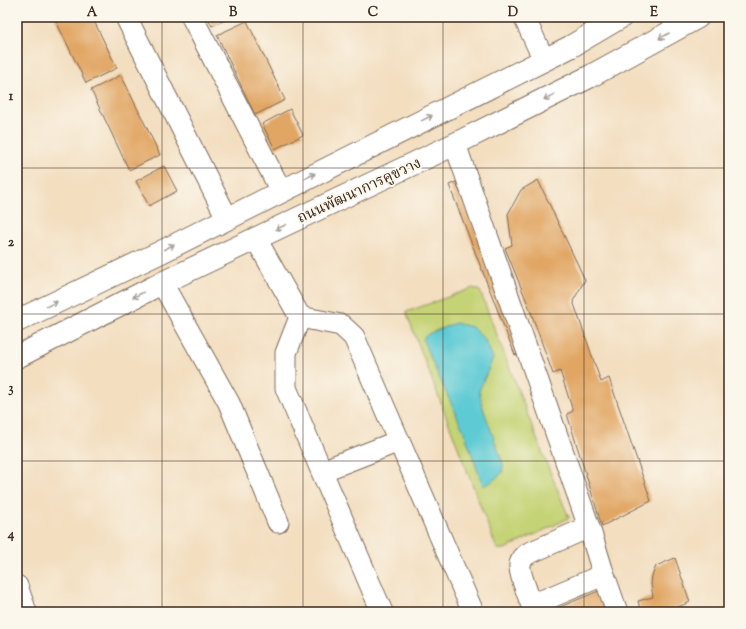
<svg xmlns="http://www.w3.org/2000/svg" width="746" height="629" font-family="'Sorts Mill Goudy','Noto Serif Thai',serif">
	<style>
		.green { fill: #c4d375; stroke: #807e4a }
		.water { fill: #5dcad4; stroke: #4c7a79 }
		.building { fill: #e1a663 }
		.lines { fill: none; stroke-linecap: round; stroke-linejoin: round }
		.minor-casing { stroke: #7b6957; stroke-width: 23 }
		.major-casing { stroke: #7b6957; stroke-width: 24 }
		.minor { stroke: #fff; stroke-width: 21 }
		.major { stroke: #fff; stroke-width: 22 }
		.oneway { stroke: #a79f9a }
		.grid { fill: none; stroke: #3b2a1e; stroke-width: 1; stroke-opacity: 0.55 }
		.labels { text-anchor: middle; stroke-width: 4; stroke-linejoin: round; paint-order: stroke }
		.street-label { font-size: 15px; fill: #3b2a1e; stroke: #fbf7ec }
		.neatline { fill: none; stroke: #3b2a1e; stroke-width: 1.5 }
		.grid-label { font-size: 13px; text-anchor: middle; font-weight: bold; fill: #3b2a1e }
	</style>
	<rect width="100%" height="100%" fill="#fbf7ec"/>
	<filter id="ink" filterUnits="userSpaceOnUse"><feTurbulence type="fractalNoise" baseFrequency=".025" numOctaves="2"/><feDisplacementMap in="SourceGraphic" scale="8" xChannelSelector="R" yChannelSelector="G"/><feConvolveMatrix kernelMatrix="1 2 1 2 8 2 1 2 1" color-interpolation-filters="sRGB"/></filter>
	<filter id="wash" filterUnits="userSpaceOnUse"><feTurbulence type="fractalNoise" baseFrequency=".012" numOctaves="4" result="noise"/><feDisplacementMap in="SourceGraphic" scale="16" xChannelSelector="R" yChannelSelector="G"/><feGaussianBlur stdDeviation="0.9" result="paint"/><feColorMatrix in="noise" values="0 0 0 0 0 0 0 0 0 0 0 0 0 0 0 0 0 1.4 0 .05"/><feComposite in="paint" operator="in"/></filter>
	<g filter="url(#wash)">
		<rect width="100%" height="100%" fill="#f3dec0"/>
		<!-- green -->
		<path class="green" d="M 473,288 L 480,291 L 542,452 L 569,518 L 505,549 L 497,549 L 406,312 Z"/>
		<!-- water -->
		<path class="water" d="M 455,323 L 472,327 L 485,340 L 493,358 L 485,377 L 479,391 L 483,408 L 503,464 L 502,473 L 491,482 L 483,486 L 464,432 L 426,348 L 423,339 L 428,334 Z"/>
		<g id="blocks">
			<!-- building -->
			<path class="building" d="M 54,17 L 92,17 L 117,68 L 86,83 Z
				M 207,17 L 231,17 L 212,26 Z
				M 247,21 L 285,100 L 255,115 L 217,35 Z
				M 121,75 L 160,155 L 129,170 L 91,90 Z
				M 290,109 L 303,135 L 275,149 L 262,124 Z
				M 164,166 L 177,191 L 149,206 L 136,181 Z
				M 538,180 L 585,280 L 573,301 L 601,382 L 609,378 L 651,501 L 602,526 L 567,414 L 573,411 L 560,371 L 553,374 L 529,307 L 505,248 L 512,245 L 508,214 L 521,190 Z
				M 456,182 L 505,303 L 523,352 L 515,355 L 449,185 Z
				M 675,558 L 690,602 L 666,612 L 641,612 L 638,601 L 653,597 L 651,584 L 652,576 L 656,566 Z
				M 601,590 L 610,612 L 548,612 Z"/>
		</g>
	</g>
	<g filter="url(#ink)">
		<use href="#blocks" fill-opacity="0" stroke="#7b6957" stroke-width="1"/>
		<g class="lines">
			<!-- minor casing -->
			<g class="minor-casing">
				<path id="minor" d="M 126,17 L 227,218
					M 192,17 L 281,191
					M 524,17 L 544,60
					M 455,144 L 589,527 L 527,554 C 524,557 520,560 520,565 C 519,575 531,601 534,612
					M 256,239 L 300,317
					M 162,283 L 229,403 L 278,522
					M 300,317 L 341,325 L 354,337 L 473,612
					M 300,317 L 286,353 L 286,388 L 382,612
					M 322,471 L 399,441
					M 602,569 L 617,612
					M 17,586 L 26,612
					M 532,605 L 596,578 L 602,569 L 589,527"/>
			</g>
			<!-- major casing -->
			<g class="major-casing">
				<path id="major" d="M 17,321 L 161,252 L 570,47 L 621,17
					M 17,357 L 162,283 L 455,144 L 589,77 L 698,17"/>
			</g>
			<!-- minor -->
			<use href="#minor" class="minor"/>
			<!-- major -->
			<use href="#major" class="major"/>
		</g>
		<!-- one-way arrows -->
		<defs><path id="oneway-shaft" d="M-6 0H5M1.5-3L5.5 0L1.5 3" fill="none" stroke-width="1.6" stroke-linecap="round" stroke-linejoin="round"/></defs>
		<g class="oneway">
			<use href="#oneway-shaft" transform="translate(664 36) rotate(151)"/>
			<use href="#oneway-shaft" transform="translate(549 97) rotate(153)"/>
			<use href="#oneway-shaft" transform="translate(427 118) rotate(-26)"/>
			<use href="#oneway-shaft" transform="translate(310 176) rotate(-27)"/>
			<use href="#oneway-shaft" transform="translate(281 227) rotate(155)"/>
			<use href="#oneway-shaft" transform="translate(169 247) rotate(-27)"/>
			<use href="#oneway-shaft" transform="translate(138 295) rotate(153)"/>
			<use href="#oneway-shaft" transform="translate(52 304) rotate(-26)"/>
		</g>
	</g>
	<!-- grid -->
	<path class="grid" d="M 162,17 L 162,612M 303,17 L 303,612M 443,17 L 443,612M 584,17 L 584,612M 17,168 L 729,168M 17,314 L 729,314M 17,461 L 729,461"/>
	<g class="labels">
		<!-- street labels -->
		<g class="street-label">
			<text transform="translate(359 190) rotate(-25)" y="5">ถนนพัฒนาการคูขวาง</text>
		</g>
	</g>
	<!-- margin -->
	<rect width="746" height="629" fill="none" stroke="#fbf7ec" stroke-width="44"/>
	<rect x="22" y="22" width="702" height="585" class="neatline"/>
	<g class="grid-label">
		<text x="92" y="16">A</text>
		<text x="233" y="16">B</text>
		<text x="373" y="16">C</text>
		<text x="513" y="16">D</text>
		<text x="654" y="16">E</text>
		<text x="11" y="100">1</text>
		<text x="11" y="246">2</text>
		<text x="11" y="392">3</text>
		<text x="11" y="538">4</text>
	</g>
</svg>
